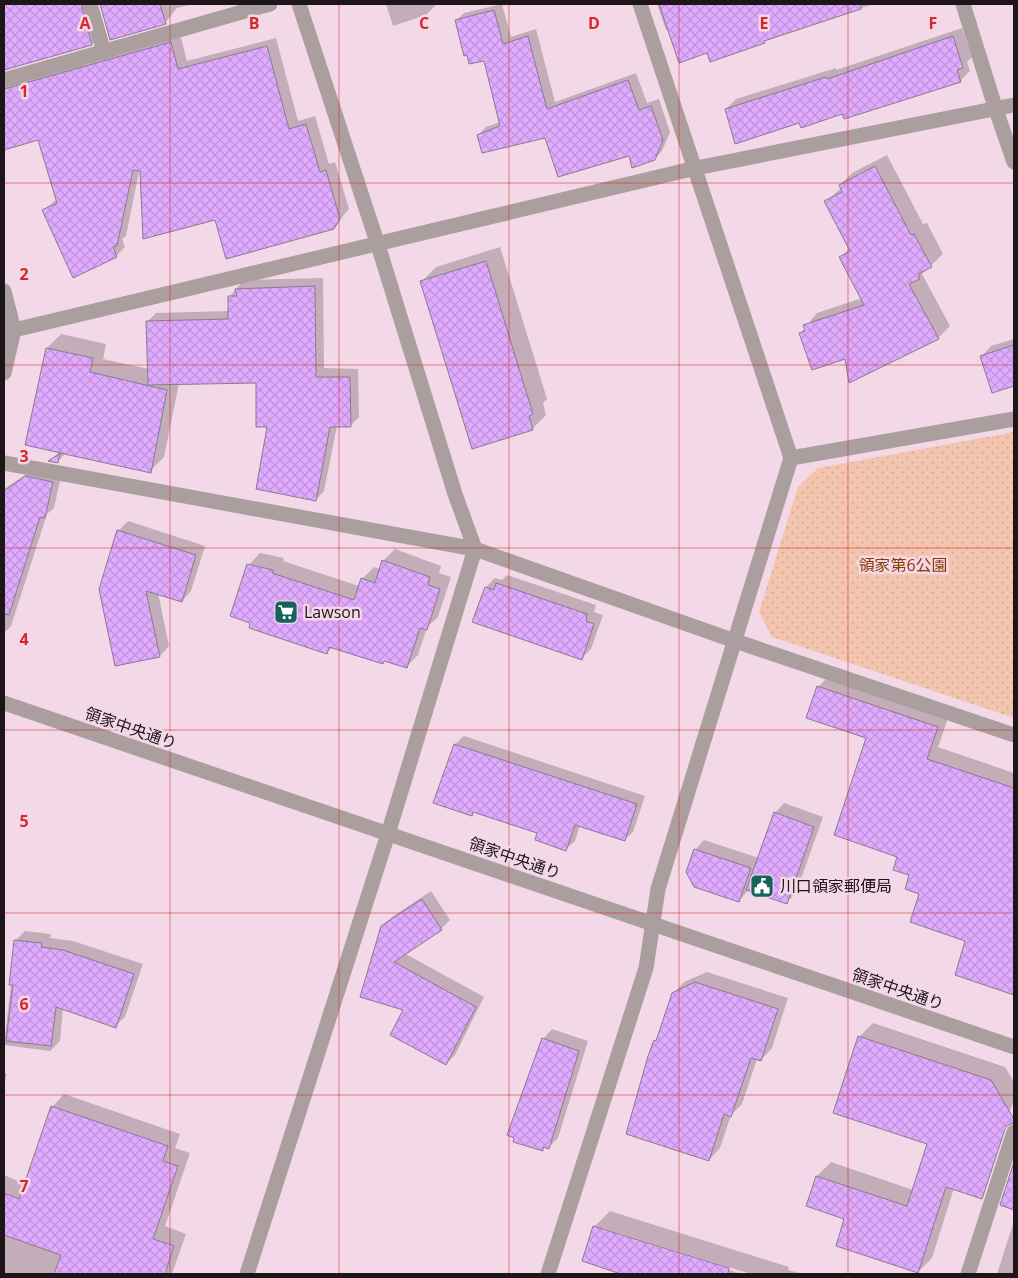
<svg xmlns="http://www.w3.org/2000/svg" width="1018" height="1278" font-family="'Open Sans','Noto Sans JP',sans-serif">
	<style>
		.park { fill: url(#park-dots) }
		.shadow { fill: #0003 }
		.building { fill: url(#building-cross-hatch); stroke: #887b90 }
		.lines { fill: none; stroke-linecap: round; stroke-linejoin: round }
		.minor { stroke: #aa9e9e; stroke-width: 15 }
		.tertiary { stroke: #aa9e9e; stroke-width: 15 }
		.grid { fill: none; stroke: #d62828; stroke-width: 1; stroke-opacity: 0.55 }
		.labels { text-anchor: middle; stroke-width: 5; stroke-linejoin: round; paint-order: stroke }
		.park-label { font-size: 16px; fill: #8b3a00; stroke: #f3d9e7 }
		.poi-label { font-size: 16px; fill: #1e151a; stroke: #f3d9e7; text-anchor: start }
		.street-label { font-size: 16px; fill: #1e151a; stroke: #f3d9e7 }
		.grid-label { font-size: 16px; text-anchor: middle; font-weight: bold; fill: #d62828; stroke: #f3d9e7; stroke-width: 5; stroke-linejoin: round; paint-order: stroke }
	</style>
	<defs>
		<pattern id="park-dots" width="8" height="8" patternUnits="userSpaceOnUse" patternTransform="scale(1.25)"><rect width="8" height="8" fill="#f4c5ae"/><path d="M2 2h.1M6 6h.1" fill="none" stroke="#d1a895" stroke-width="1.8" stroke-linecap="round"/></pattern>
		<pattern id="building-cross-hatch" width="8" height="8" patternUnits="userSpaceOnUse" patternTransform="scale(1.25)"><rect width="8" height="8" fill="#e0abfe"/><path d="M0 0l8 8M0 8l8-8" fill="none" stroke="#c092d9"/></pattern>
	</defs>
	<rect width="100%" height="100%" fill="#f3d9e7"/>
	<!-- park -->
	<path class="park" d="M 1014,432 L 1014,718 L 772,637 L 759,612 L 798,487 L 818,468 Z"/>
	<!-- shadow -->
	<path class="shadow" d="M 4,4 L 92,4 L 101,35 L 92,44 L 4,69 Z
		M 101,4 L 194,4 L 177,8 L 165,23 L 111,38 Z
		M 386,4 L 437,4 L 426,15 L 393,26 Z
		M 502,4 L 511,37 L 536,29 L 555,102 L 636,73 L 647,103 L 659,99 L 670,132 L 662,151 L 654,159 L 546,136 L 478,135 L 486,127 L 500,122 L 484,59 L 456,21 L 464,13 Z
		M 657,4 L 874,4 L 769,38 L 764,42 L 708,52 L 668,28 L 666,30 Z
		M 962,28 L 972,57 L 967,62 L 970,71 L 960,81 L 843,112 L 800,121 L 726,109 L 736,99 L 836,68 L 836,70 Z
		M 180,34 L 187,61 L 276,38 L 298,121 L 315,116 L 329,164 L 335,162 L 349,209 L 333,228 L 216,218 L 140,167 L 126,236 L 122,239 L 125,247 L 116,256 L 44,210 L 57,199 L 39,139 L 4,149 L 4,74 Z
		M 887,155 L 923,224 L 927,223 L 943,254 L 922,274 L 950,326 L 938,338 L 846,358 L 800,334 L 817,313 L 862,298 L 841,257 L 850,248 L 826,202 L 841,188 L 840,185 L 852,173 Z
		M 500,247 L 547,399 L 543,403 L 546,415 L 532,429 L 422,281 L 436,267 Z
		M 323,278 L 324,368 L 358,369 L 359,417 L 350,426 L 337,426 L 324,491 L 316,500 L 269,425 L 257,382 L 179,383 L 164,457 L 150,471 L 66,453 L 57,462 L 50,461 L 60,451 L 47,348 L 61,334 L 106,344 L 103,359 L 149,369 L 147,322 L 156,313 L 229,311 L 229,297 L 244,280 Z
		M 1014,339 L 1014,383 L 991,384 L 982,356 L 991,346 Z
		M 36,468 L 62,472 L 54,508 L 47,514 L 11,626 L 4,633 L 4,489 Z
		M 128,521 L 205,546 L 191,591 L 182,601 L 158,593 L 169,646 L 160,656 L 118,531 Z
		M 395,549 L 441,566 L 439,573 L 451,577 L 438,617 L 427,627 L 418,655 L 406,667 L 385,660 L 382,663 L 333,647 L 326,653 L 249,565 L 260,553 L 284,558 L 283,561 L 359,586 L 362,579 L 374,567 L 381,569 L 383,561 Z
		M 507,575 L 596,605 L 594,612 L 603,615 L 591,649 L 582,658 L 486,587 L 495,578 L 502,580 Z
		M 830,675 L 949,715 L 938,747 L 1014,773 L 1014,994 L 957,974 L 967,940 L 921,893 L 898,856 L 867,737 L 818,687 Z
		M 464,736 L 645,796 L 633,832 L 624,840 L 580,825 L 575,841 L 566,849 L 538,833 L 475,811 L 471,815 L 435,802 L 455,744 Z
		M 784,803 L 823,817 L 796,893 L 786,903 L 749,889 L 739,901 L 695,850 L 704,840 L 759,858 L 775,813 Z
		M 431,891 L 450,920 L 441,929 L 404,953 L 484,997 L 455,1055 L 446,1064 L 405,1009 L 382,927 L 392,917 Z
		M 25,931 L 51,934 L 50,938 L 73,941 L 143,964 L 125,1017 L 115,1026 L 63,1008 L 60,1041 L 50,1051 L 4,1045 L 16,940 Z
		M 707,972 L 788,998 L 772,1048 L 761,1060 L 757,1059 L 742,1104 L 731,1115 L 720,1148 L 709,1160 L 655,1041 L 659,1036 L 673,994 L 684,982 Z
		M 873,1023 L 1005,1067 L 1014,1082 L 1014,1099 L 987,1181 L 954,1188 L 932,1258 L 918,1272 L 846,1218 L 817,1176 L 831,1162 L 913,1190 L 928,1143 L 859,1037 Z
		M 552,1029 L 588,1041 L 558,1138 L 548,1148 L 545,1147 L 542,1149 L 543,1039 Z
		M 4,1073 L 7,1074 L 4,1085 Z
		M 64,1094 L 180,1134 L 175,1148 L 190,1153 L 165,1226 L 186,1234 L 172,1274 L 4,1274 L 4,1175 L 25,1184 L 52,1107 Z
		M 610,1211 L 789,1267 L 788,1270 L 803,1274 L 751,1274 L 602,1228 L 602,1230 L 742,1274 L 618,1274 L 583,1260 L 594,1227 Z
		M 1014,1221 L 1014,1274 L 997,1274 Z"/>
	<!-- building -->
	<path class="building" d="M 4,4 L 81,4 L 92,45 L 4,70 Z
		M 100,4 L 160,4 L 166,24 L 110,40 Z
		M 659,4 L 860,4 L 861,9 L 764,41 L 765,43 L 710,62 L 707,53 L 679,63 Z
		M 494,10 L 503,44 L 528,36 L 547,109 L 628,80 L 639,110 L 651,106 L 663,140 L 655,160 L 632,168 L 629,156 L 558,177 L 545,138 L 482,153 L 477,135 L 500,126 L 484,61 L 469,64 L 467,55 L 464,56 L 455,20 Z
		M 953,36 L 963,68 L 957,70 L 961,82 L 844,119 L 842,114 L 801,128 L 799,123 L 735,144 L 725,109 L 826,77 L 827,79 Z
		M 171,42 L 178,69 L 267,46 L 289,129 L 306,124 L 320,172 L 326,170 L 340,219 L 334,229 L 226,259 L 215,220 L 143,239 L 140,171 L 133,170 L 117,246 L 113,247 L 117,257 L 73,278 L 42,210 L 57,203 L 38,140 L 4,150 L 4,89 Z
		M 875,166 L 911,235 L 914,234 L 932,267 L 918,274 L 920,279 L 909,284 L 939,339 L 849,383 L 845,359 L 812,370 L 799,333 L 805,331 L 803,325 L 864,305 L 839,257 L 850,251 L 824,201 L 842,192 L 839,185 Z
		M 486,261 L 533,414 L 529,416 L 533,430 L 472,449 L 420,281 Z
		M 315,286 L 316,377 L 350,377 L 351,427 L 330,427 L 316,501 L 256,489 L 267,427 L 256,427 L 256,383 L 148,385 L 146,321 L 228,319 L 228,296 L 237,296 L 235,289 Z
		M 1014,345 L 1014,386 L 992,393 L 980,356 Z
		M 46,348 L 93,358 L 90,372 L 167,390 L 151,473 L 60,453 L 58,463 L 48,461 L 61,453 L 25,445 Z
		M 25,476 L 53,482 L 45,518 L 40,517 L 9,615 L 4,614 L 4,491 Z
		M 117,530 L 196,555 L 182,602 L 146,591 L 160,657 L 115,666 L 99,589 Z
		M 382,560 L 430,577 L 428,585 L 440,589 L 427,630 L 420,628 L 407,668 L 384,661 L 383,664 L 329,647 L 327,654 L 249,628 L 250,623 L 230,616 L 247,564 L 273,570 L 272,573 L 354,600 L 361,578 L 375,583 Z
		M 496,583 L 587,614 L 586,621 L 594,624 L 582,660 L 472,622 L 485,587 L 494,590 Z
		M 817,686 L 938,727 L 927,759 L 1014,788 L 1014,995 L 955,975 L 965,941 L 910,922 L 919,894 L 905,889 L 909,875 L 893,870 L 897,857 L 834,835 L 866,738 L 806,718 Z
		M 454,744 L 637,804 L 625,841 L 575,825 L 566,851 L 535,840 L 537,833 L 473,812 L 472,816 L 433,803 Z
		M 774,812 L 814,827 L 787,904 L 746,890 Z
		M 694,849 L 751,868 L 739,902 L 694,887 L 686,872 Z
		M 422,899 L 442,930 L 394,962 L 476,1007 L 446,1065 L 390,1035 L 403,1010 L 360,997 L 381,926 Z
		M 14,940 L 42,943 L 41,947 L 63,950 L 134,974 L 116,1028 L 56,1007 L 51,1046 L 6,1041 L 13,985 L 9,985 Z
		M 695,982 L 778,1009 L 761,1061 L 751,1058 L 731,1117 L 724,1114 L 709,1161 L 626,1134 L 648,1056 L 654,1040 L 656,1041 L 672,993 Z
		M 858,1036 L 991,1080 L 1014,1119 L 1014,1123 L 1008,1125 L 1005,1129 L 982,1199 L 946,1187 L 918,1273 L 836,1246 L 844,1219 L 806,1206 L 816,1176 L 907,1206 L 927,1144 L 833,1113 Z
		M 542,1038 L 579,1051 L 549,1149 L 543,1147 L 543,1151 L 513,1142 L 514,1138 L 507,1135 Z
		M 51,1106 L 168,1146 L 163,1161 L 178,1166 L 153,1239 L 174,1246 L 165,1274 L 54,1274 L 61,1255 L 4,1235 L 4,1193 L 19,1199 Z
		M 1014,1162 L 1014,1210 L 1000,1205 Z
		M 593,1226 L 729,1268 L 728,1274 L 621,1274 L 582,1261 Z"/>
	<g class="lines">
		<!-- minor -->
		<path class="minor" d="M 90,4 L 104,52
			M 4,80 L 270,4
			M 996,110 L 1014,162
			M 4,291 L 14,330 L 4,373
			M 4,329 L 14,330 L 696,168 L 1014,105
			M 791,458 L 1014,419
			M 4,463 L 475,549 L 735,641 L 1014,735
			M 247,1274 L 388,834 L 475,549 L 455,494 L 378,245 L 299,4
			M 548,1274 L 646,968 L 658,889 L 791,458 L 640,4
			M 968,1274 L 1014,1132"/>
		<!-- tertiary -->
		<path class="tertiary" d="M 963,4 L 996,110
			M 4,703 L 1014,1047"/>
	</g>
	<!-- grid -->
	<path class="grid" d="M 170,4 L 170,1274M 339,4 L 339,1274M 509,4 L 509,1274M 679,4 L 679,1274M 848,4 L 848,1274M 4,183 L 1014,183M 4,365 L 1014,365M 4,548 L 1014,548M 4,730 L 1014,730M 4,913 L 1014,913M 4,1095 L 1014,1095"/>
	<!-- icons -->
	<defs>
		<g id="supermarket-square" transform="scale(1.25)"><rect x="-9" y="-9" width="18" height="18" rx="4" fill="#16635e" stroke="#f3d9e7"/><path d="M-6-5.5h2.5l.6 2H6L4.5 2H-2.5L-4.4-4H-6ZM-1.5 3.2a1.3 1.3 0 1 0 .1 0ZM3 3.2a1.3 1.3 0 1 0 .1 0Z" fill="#fff"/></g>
		<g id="civic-square" transform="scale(1.25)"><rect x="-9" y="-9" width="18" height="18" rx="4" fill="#16635e" stroke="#f3d9e7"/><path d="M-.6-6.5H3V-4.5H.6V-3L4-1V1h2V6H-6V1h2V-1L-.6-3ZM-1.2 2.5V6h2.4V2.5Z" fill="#fff"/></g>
	</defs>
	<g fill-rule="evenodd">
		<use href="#supermarket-square" x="286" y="612"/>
		<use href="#civic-square" x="762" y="886"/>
	</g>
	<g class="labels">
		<!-- park labels -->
		<g class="park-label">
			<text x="903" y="571">領家第6公園</text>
		</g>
		<!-- poi labels -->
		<g class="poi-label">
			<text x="304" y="618">Lawson</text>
			<text x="780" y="892">川口領家郵便局</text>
		</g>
		<!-- street labels -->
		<g class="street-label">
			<text transform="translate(131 728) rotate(19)" y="6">領家中央通り</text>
			<text transform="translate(515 858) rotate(19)" y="6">領家中央通り</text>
			<text transform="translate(898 989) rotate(19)" y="6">領家中央通り</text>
		</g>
	</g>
	<g class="grid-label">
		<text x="85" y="29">A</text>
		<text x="254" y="29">B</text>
		<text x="424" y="29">C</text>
		<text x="594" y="29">D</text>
		<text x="764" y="29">E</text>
		<text x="933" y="29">F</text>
		<text x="24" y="97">1</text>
		<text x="24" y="280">2</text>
		<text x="24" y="462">3</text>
		<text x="24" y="645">4</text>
		<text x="24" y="827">5</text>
		<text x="24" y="1010">6</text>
		<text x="24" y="1192">7</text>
	</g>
	<!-- border -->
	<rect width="1018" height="1278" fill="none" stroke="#1e151a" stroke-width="10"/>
</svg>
